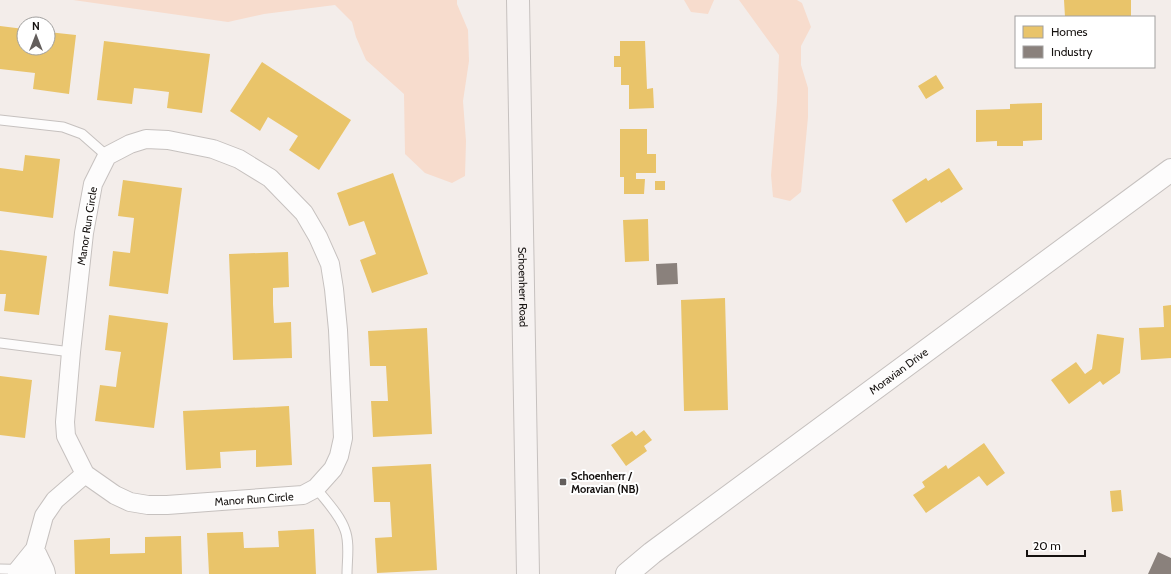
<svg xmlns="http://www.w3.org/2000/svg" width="1171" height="574" font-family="Cabin,sans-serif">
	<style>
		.green { fill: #f7dccd }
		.homes { fill: #e9c46a }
		.industry { fill: #8a817c }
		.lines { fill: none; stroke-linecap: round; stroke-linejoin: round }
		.service-casing { stroke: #c6c1bf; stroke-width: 11 }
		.minor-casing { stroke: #c6c1bf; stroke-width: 20 }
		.tertiary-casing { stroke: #c6c1bf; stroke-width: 24 }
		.secondary-casing { stroke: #c6c1bf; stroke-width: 24 }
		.service { stroke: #fdfcfc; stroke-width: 9 }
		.minor { stroke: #fdfcfc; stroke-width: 18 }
		.tertiary { stroke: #fdfcfc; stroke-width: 22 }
		.secondary { stroke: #f6f2f1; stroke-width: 22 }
		.poi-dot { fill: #635e5c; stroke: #fff; stroke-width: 1.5 }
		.labels { text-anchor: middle; stroke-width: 4; stroke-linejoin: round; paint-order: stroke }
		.street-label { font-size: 11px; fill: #15110f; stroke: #fff }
		.poi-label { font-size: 11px; font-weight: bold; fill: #15110f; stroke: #fff; text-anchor: start }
	</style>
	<rect width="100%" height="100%" fill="#f3edea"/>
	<!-- green -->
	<path class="green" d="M 73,0 L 457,0 L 457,4 L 468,30 L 469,61 L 463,101 L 466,141 L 465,176 L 452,183 L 425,173 L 405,154 L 404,94 L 366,60 L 356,37 L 352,22 L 335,5 L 264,14 L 228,22 Z
		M 684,0 L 714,0 L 708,14 L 691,12 Z
		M 739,0 L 797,0 L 802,3 L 811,27 L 801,46 L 801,65 L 808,88 L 808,117 L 801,192 L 790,201 L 773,197 L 771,175 L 777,102 L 779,55 Z"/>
	<!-- homes -->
	<path class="homes" d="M 1064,0 L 1131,0 L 1131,17 L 1065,17 Z
		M 0,26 L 24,29 L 24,48 L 48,48 L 48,32 L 76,35 L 69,94 L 33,89 L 35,73 L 0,69 Z
		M 104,41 L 210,54 L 202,113 L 167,108 L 169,92 L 153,90 L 134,88 L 132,104 L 97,100 Z
		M 620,41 L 645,41 L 647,89 L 653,88 L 654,108 L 629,109 L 629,85 L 621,85 L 621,67 L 614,67 L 614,56 L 620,56 Z
		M 262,62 L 351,120 L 319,170 L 289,150 L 298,136 L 268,117 L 260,131 L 230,111 Z
		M 936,75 L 944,88 L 926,99 L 918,86 Z
		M 1042,103 L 1042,140 L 1023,141 L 1023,146 L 997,146 L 997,141 L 976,142 L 976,110 L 1010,109 L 1010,104 Z
		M 620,129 L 647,129 L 647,154 L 656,154 L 656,173 L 636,173 L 636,179 L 645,179 L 644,194 L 624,194 L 624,177 L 620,177 Z
		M 25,155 L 60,159 L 53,218 L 0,211 L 0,168 L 23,171 Z
		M 949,168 L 963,189 L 941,203 L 940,201 L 906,223 L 892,200 L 926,178 L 928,181 Z
		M 393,173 L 428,274 L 372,293 L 360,260 L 376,254 L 364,221 L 349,226 L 337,193 Z
		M 123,180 L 182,188 L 168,294 L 109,286 L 113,251 L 130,253 L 134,218 L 118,216 Z
		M 655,181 L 665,181 L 665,190 L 655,190 Z
		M 648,219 L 649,261 L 625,262 L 623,220 Z
		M 0,250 L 47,256 L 39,315 L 4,311 L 6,294 L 0,294 Z
		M 288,252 L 289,287 L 273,288 L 273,304 L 274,323 L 291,322 L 292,358 L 233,360 L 229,254 Z
		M 725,298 L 728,410 L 684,411 L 681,300 Z
		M 1171,305 L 1171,358 L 1141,360 L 1139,328 L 1164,327 L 1163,306 Z
		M 109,315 L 168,323 L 154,428 L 95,421 L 100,385 L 116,387 L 118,371 L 121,352 L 105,350 Z
		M 427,328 L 432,434 L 373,437 L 371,401 L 388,401 L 386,366 L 370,366 L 368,331 Z
		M 1097,334 L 1124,338 L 1120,373 L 1103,385 L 1100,381 L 1069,404 L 1051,380 L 1076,362 L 1085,374 L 1092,369 Z
		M 0,376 L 32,380 L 25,438 L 0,435 Z
		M 289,406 L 292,465 L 256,467 L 256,450 L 220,452 L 221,468 L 186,470 L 183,411 Z
		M 644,430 L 652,440 L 644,446 L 647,451 L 626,466 L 611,445 L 632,431 L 636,436 Z
		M 984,443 L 1005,473 L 987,486 L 979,476 L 926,513 L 913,495 L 925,487 L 922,482 L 946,465 L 948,469 Z
		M 431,464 L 437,570 L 377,573 L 375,538 L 392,537 L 390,502 L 374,502 L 372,467 Z
		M 1121,490 L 1123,511 L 1112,512 L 1110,491 Z
		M 314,529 L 316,574 L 209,574 L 207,533 L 243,532 L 244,548 L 279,547 L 278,531 Z
		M 181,536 L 182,574 L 75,574 L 74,540 L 110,538 L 110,554 L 145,553 L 145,537 Z"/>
	<!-- industry -->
	<path class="industry" d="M 677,263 L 678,284 L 657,285 L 656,264 Z
		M 1158,552 L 1171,558 L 1171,574 L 1148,574 Z"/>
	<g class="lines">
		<!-- service casing -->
		<g class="service-casing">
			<path id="service" d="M 0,120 L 63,127 L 82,134 L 107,156
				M 0,343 L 71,352
				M 316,488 C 326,501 340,515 345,530 C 350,543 347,560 347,574
				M 0,569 L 45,570"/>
		</g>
		<!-- minor casing -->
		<g class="minor-casing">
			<path id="minor" d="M 146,139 L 168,140 L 213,149 L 239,159 L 270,178 L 304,213 L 318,237 L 330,264 L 334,289 L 338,330 L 343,438 L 339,456 L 333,469 L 316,488 L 303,495 L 167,505 L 148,505 L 130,502 L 115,495 L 85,474 L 66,436 L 65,422 L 71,352 L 84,233 L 93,184 L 107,156 L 130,144 Z
				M 35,549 L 44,516 L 55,500 L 85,474
				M 17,574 L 18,570 L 35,549 L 45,570 L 46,574"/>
		</g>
		<!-- tertiary casing -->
		<g class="tertiary-casing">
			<g id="tertiary">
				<path id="s1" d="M 627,574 L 652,553 L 1171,170"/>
			</g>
		</g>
		<!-- secondary casing -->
		<g class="secondary-casing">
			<g id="secondary">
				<path id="s2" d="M 518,0 L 528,574"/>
			</g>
		</g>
		<!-- service -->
		<use href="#service" class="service"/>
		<!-- minor -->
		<use href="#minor" class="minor"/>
		<!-- tertiary -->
		<use href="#tertiary" class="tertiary"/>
		<!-- secondary -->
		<use href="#secondary" class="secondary"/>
	</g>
	<!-- markers -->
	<rect class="poi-dot" x="559" y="478" width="8" height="8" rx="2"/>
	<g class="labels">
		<!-- street labels -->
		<g class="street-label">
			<text transform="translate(87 226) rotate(-81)" y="4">Manor Run Circle</text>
			<text dy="4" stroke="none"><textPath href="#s2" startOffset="287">Schoenherr Road</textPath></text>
			<text dy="4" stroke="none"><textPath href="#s1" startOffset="339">Moravian Drive</textPath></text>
			<text transform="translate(254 499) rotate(-4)" y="4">Manor Run Circle</text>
		</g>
		<!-- poi labels -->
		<g class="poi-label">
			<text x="571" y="480">Schoenherr /<tspan x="571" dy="13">Moravian (NB)</tspan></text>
		</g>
	</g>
	<!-- legend -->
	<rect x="1015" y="16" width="140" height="52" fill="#ffffff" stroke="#a1a09f"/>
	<rect x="1023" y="26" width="20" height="12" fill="#e9c46a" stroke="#a1a09f"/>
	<text x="1051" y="36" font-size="12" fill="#15110f">Homes</text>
	<rect x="1023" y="46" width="20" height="12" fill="#8a817c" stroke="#a1a09f"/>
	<text x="1051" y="56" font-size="12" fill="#15110f">Industry</text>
	<!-- north arrow -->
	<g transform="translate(36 36)"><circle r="19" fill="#ffffff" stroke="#a1a09f"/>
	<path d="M0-3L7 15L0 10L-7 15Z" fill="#635e5c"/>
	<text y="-6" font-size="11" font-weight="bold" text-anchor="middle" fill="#15110f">N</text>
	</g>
	<!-- scale -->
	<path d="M1027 550v6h58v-6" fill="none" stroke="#15110f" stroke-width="2"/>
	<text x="1033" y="550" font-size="12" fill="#15110f" stroke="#ffffff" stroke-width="3" paint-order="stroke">20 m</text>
</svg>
